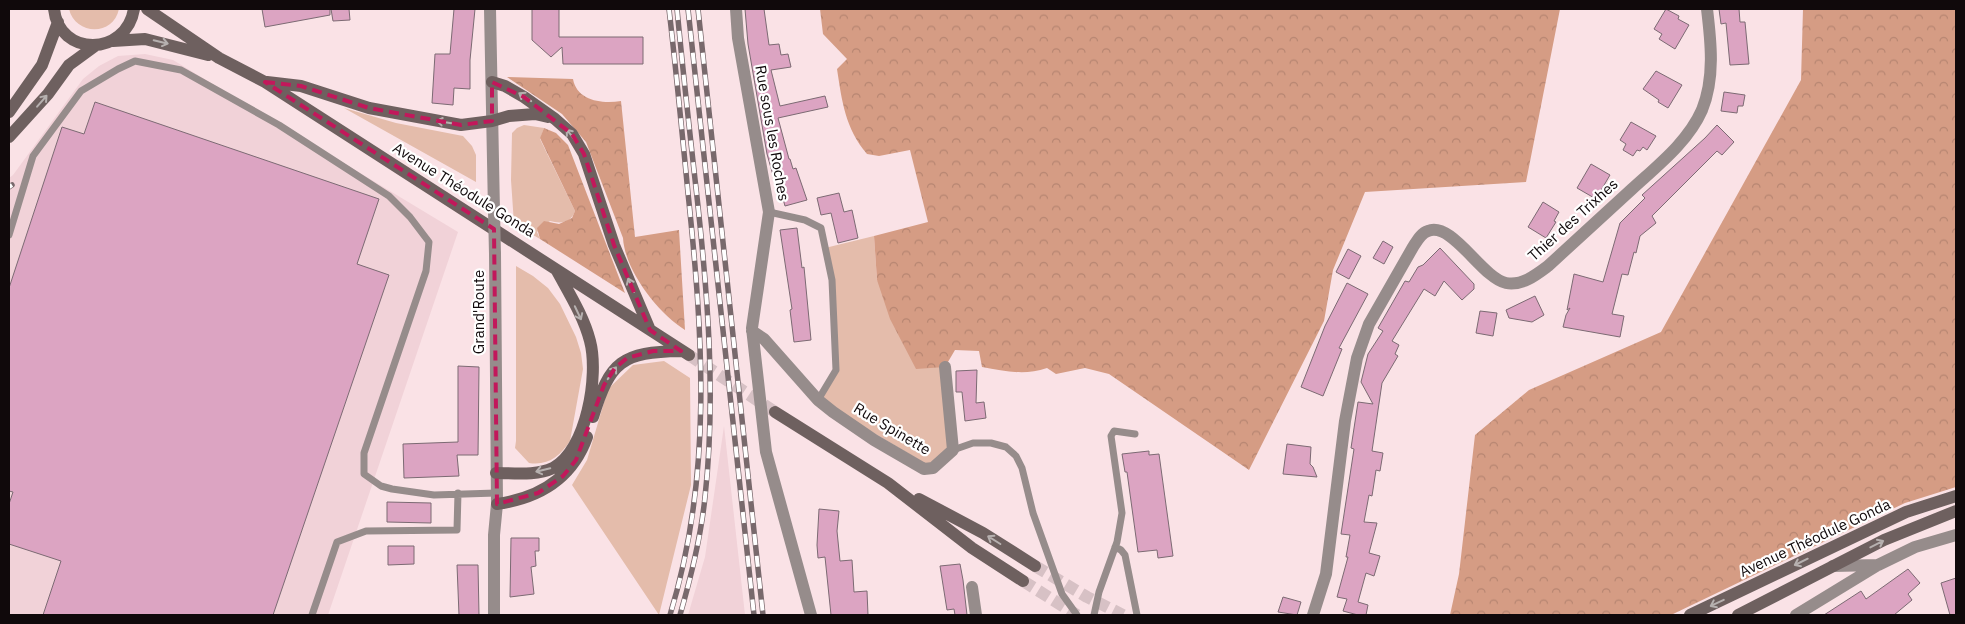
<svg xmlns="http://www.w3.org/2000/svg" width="1965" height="624" font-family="'IBM Plex Sans',sans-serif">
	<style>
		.built { fill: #f1d2d8 }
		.grass { fill: #e4bcab }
		.forest { fill: url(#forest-crowns) }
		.building { fill: #dca4c2; stroke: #7c6a73 }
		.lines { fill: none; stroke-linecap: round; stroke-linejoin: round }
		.secondary-tunnel { stroke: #d7c1c5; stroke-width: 12; stroke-dasharray: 12 6; stroke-linecap: butt }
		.service { stroke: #968c8b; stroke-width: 7 }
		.minor { stroke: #968c8b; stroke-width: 12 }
		.tertiary { stroke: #968c8b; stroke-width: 12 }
		.secondary { stroke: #6e605f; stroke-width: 12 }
		.rail-casing { stroke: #78696c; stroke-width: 5.5 }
		.rail { stroke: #fff; stroke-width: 4; stroke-dasharray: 11; stroke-linecap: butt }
		.tertiary-bridge { stroke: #968c8b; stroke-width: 12 }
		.oneway { stroke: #b6b0af }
		.marked { fill: none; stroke: #c2185b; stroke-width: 4; stroke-dasharray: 10 6; stroke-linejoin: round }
		.labels { text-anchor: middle; stroke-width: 4.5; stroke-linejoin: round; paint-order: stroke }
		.street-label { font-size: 15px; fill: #10090b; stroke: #fff }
	</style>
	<defs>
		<pattern id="forest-crowns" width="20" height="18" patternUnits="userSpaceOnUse" patternTransform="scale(1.25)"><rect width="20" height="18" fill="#d59c84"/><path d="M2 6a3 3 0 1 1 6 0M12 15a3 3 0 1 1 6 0" fill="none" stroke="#b68571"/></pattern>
	</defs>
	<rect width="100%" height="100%" fill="#fae2e6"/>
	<!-- built -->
	<path class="built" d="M 145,54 L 173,60 L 458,232 L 328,615 L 9,615 L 9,178 L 13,175 L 83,79 L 99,66 L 118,56 Z
		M 724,426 L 745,615 L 688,615 L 705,557 Z"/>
	<!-- grass -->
	<path class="grass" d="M 69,9 L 119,9 C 113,37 75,35 69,9 Z
		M 344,108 L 396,123 L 463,136 L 472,146 L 476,155 L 476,182 Z
		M 524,125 L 544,128 L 540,139 L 575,211 C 571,223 561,224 550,221 L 537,232 L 540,239 L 514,224 L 511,180 L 512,133 L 517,128 Z
		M 874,236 L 877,280 L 945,367 L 953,450 L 933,468 L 818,400 L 836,370 L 832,280 L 825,248 Z
		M 516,266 L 533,276 L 548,288 L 560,304 L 576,337 L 581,353 L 583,369 L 570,441 C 560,456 548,466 529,463 L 515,448 L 516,441 Z
		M 664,361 L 690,378 L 691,485 L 659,615 L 572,485 L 587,460 L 608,389 L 633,365 Z"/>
	<!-- forest -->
	<path class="forest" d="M 820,9 L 1560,9 L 1526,182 L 1365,192 L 1333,270 L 1324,321 L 1249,470 L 1109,374 L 1085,368 L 1056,374 L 1047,368 C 1024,376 1005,371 982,367 L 979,351 L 955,350 L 945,367 L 916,369 L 890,319 L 877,280 L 874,236 L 928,222 L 910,150 L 879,156 L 867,154 C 845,128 842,101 837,69 L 847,59 L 823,34 Z
		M 1803,9 L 1956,9 L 1956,487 L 1905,503 L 1671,615 L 1450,615 L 1459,574 L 1475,435 L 1529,390 L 1661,332 L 1801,80 Z
		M 507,77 L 573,79 C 577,101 602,104 621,101 L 635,237 L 679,230 L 685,330 C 658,313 625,271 623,238 L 586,142 L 562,114 Z
		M 544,128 L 556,133 L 568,145 L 625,293 L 540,239 L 537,228 L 544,221 L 559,224 L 572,218 L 575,211 L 540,138 Z"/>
	<!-- building -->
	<path class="building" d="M 262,9 L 330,9 L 330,15 L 265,27 Z
		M 331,9 L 349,9 L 350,20 L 333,21 Z
		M 454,9 L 475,9 L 470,60 L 470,89 L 454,88 L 453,105 L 432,103 L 435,54 L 450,54 Z
		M 532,9 L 559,9 L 559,37 L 643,37 L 643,64 L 563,64 L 562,47 L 551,57 L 532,40 Z
		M 745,9 L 764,9 L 769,45 L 779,44 L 781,55 L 788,54 L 791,67 L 771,70 L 780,106 L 825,96 L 828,107 L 778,118 L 789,159 L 790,159 L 793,169 L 796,168 L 807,200 L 785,206 L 776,174 L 773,175 L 767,154 L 748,44 Z
		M 1666,9 L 1679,16 L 1678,19 L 1689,25 L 1675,49 L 1659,39 L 1662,34 L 1654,29 Z
		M 1719,9 L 1739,9 L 1740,22 L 1745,22 L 1749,64 L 1730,65 L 1726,23 L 1721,24 Z
		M 1656,71 L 1682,85 L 1668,108 L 1658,102 L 1659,100 L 1643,89 Z
		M 1724,92 L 1745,95 L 1743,106 L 1738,106 L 1737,113 L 1721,111 Z
		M 95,102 L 379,199 L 357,264 L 389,275 L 273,615 L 43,615 L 61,561 L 9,544 L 9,504 L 13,492 L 9,491 L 9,288 L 62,127 L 84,134 Z
		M 1631,122 L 1656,136 L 1647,150 L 1643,147 L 1640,151 L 1637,150 L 1633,156 L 1623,150 L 1626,144 L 1620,140 Z
		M 1717,125 L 1734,142 L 1722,155 L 1717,151 L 1652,216 L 1656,223 L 1640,236 L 1636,253 L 1634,252 L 1628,275 L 1622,274 L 1612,314 L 1624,316 L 1620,337 L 1563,327 L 1566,315 L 1570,308 L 1567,310 L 1574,274 L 1603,282 L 1620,223 L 1645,198 L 1642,195 L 1705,138 Z
		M 1591,164 L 1610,175 L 1596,199 L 1577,188 Z
		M 839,193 L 844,212 L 852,210 L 858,238 L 838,243 L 831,213 L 821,215 L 817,198 Z
		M 1543,202 L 1559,212 L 1554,221 L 1556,222 L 1546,238 L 1528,227 Z
		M 797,228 L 802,268 L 804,267 L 811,340 L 794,342 L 790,310 L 792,309 L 780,230 Z
		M 1383,241 L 1393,247 L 1384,264 L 1373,258 Z
		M 1440,248 L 1474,284 L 1474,289 L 1462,300 L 1444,281 L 1435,296 L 1424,289 L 1392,341 L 1399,345 L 1395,354 L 1398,356 L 1382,383 L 1372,451 L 1383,453 L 1380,471 L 1376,470 L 1372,496 L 1369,495 L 1364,522 L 1377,523 L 1369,553 L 1380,556 L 1374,576 L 1366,573 L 1358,602 L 1368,605 L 1366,615 L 1358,615 L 1343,611 L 1347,599 L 1337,597 L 1348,557 L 1346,557 L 1350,535 L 1341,534 L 1354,449 L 1351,448 L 1358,402 L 1373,404 L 1361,382 L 1368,354 L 1383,331 L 1378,328 L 1405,281 L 1409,282 L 1418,267 L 1423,265 Z
		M 1348,249 L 1361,256 L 1349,279 L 1336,272 Z
		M 1347,283 L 1368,294 L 1339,348 L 1342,349 L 1323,396 L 1301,387 L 1325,326 Z
		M 1535,296 L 1544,315 L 1532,322 L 1509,318 L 1506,310 Z
		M 1480,311 L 1497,313 L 1493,336 L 1476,333 Z
		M 458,366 L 479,367 L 478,455 L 457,455 L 459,476 L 404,478 L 403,444 L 458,442 Z
		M 977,370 L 976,403 L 984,402 L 986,418 L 965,421 L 962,392 L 956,392 L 956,371 Z
		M 1287,444 L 1311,447 L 1310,464 L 1313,467 L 1317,477 L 1283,474 Z
		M 1149,451 L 1149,455 L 1159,454 L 1173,556 L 1158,558 L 1157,550 L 1138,552 L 1127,472 L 1125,472 L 1122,454 Z
		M 387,502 L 431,503 L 431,523 L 387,522 Z
		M 819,509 L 839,511 L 837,531 L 840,561 L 852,560 L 854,592 L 867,591 L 868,615 L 831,615 L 825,557 L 818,558 L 817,545 Z
		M 511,538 L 539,538 L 539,551 L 535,551 L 536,566 L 531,567 L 534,594 L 510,597 Z
		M 388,546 L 414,546 L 414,564 L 388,565 Z
		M 960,564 L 963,580 L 967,615 L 955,615 L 954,609 L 947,610 L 940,566 Z
		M 457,565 L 478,565 L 479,615 L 459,615 Z
		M 1908,569 L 1920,583 L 1908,594 L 1912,600 L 1894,615 L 1824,615 L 1861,591 L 1866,599 Z
		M 1956,578 L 1956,615 L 1950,615 L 1941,583 Z
		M 1283,597 L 1301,602 L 1297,615 L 1278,612 Z"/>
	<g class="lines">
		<!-- secondary-tunnel -->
		<path class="secondary-tunnel" d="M 689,355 L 775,412
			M 1035,566 L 1087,597 L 1123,615
			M 1023,581 L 1077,615"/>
		<!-- service -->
		<path class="service" d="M 769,212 L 805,220 L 821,228 L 832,280 L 836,370 L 818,400
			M 9,235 L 33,156 L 81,91 L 118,69 L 135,61 L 181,70 L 279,125 L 389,196 L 410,217 L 429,242 L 426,271 L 364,453 L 364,474 L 381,486 L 392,489 L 434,495 L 496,493
			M 953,450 L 973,443 L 991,443 L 1006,447 L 1016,456 L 1022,468 L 1033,513 L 1062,594 L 1077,615
			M 1115,547 L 1121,550 L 1125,555 L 1137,615
			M 312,615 L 337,542 L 366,531 L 457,530 L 458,493
			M 1094,615 L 1099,592 L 1117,542 L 1122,513 L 1111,436 L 1114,431 L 1135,434"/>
		<!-- minor -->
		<path class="minor" d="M 736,9 L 738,38 L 769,212 L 752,328 L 766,452 L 811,615
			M 752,331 L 764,339 L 818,400 L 833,412 L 874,440 L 924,469 L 933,468 L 953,450 L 945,367
			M 972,587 L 976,615
			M 1313,615 L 1326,574 L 1345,421 L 1357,358 L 1369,324 L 1413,247 C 1417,241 1421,233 1428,231 C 1452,221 1482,278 1506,283 C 1522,286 1536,275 1548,266 C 1576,240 1604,215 1632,189 C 1657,166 1688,142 1702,110 C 1715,78 1711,42 1707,9"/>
		<!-- tertiary -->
		<path class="tertiary" d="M 490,9 L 494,211
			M 1833,566 L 1878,565
			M 494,615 L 494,535 L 497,504 L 495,254
			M 1796,615 L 1878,565 L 1915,547 L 1956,535"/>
		<!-- secondary -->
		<path class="secondary" d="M 54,9 C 59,57 126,57 134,9
			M 147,9 L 219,58 L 265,82 L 689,355
			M 113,41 L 145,39 L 208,55
			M 267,82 L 301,86 L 369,108 L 461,125 L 492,121 L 509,116 L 535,114 L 548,117
			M 492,82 L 505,86 L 524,97 L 555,119 L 572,134 L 584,154 L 614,245 L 650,330
			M 9,112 L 42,65 L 58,22
			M 9,137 L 48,94 L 69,65 L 95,46
			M 775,412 L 888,483 L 972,548 L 1023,581
			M 593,417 C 610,361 622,352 681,351
			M 496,473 C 514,473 536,476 553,468 C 587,450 599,375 590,341 C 584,317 569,293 557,271
			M 919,499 L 983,533 L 1035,566
			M 497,504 C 539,498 572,479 587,437
			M 1690,615 L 1906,512 L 1956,496
			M 1738,615 L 1884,540 L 1956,511"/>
		<!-- rail casing -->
		<g class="rail-casing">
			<path id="rail" d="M 669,9 C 676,70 682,131 688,193 C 703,336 713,475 670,615
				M 677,9 C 683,72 690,135 697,197 C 708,297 716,397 705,497 C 701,537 691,577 680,615
				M 688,9 L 754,615
				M 698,9 L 763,615
				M 9,187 L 12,185"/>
		</g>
		<!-- rail -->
		<use href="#rail" class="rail"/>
		<!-- tertiary-bridge -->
		<path class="tertiary-bridge" d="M 494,211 L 495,254"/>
	</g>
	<!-- one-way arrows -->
	<defs><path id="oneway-shaft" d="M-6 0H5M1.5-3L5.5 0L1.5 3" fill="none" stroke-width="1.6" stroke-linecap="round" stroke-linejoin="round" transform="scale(1.25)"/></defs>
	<g class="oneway">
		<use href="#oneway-shaft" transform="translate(161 42) rotate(13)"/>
		<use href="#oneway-shaft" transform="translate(525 97) rotate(-146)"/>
		<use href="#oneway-shaft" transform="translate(42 101) rotate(-49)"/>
		<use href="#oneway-shaft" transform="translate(444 122) rotate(-171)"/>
		<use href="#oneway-shaft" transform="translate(571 135) rotate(-129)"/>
		<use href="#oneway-shaft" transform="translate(631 285) rotate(-114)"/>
		<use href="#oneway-shaft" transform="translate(578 313) rotate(65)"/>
		<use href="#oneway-shaft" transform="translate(612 373) rotate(-55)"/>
		<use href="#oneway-shaft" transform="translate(543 470) rotate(166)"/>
		<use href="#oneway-shaft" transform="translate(994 540) rotate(-148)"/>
		<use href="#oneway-shaft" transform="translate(1877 544) rotate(-27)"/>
		<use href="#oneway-shaft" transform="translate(1801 562) rotate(154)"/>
		<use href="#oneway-shaft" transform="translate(1717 603) rotate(155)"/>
	</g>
	<!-- marked area -->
	<path class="marked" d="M 265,82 L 301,86 L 369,108 L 461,125 L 492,121 L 492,82 L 524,97 L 572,134 L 584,154 L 614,245 L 650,330 L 681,351 L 653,351 L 627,358 L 615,368 L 604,385 L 576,460 L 563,476 L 538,493 L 497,504 L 494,229 Z"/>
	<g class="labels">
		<!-- street labels -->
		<g class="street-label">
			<text transform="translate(772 133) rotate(80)" y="5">Rue sous les Roches</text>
			<text transform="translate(464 190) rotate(32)" y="5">Avenue Théodule Gonda</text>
			<text transform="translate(1573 220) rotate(-42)" y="5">Thier des Trixhes</text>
			<text transform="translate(479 312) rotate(-90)" y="5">Grand'Route</text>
			<text transform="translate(892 429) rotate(31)" y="5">Rue Spinette</text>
			<text transform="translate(1815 538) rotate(-25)" y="5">Avenue Théodule Gonda</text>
		</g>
	</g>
	<!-- border -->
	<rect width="1965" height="624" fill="none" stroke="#10090b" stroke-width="20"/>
</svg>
